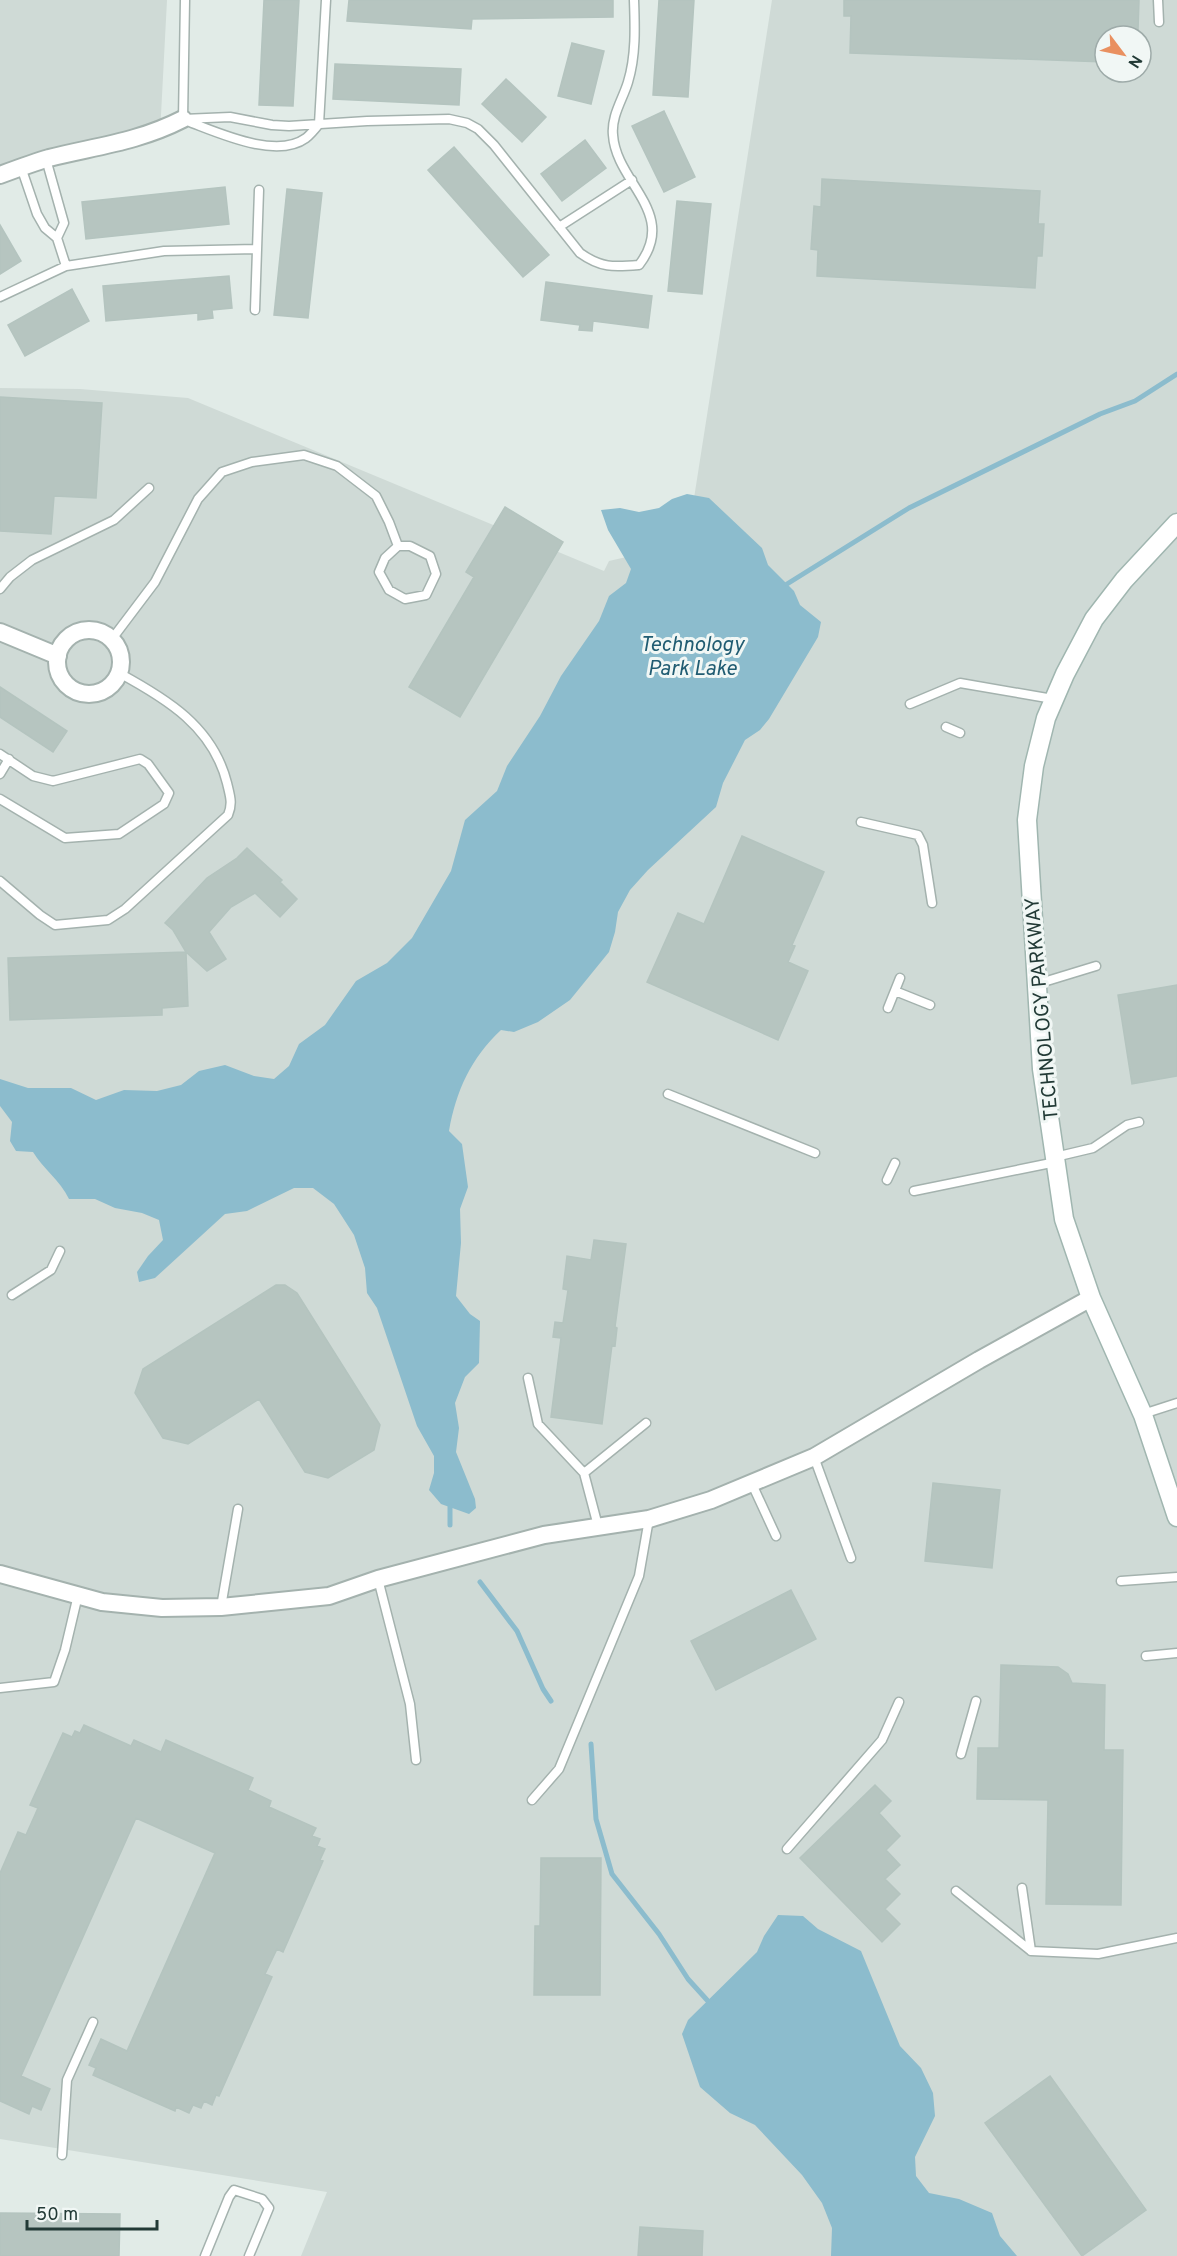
<svg xmlns="http://www.w3.org/2000/svg" width="1177" height="2256" font-family="Overpass,sans-serif">
	<style>
		.built { fill: #cfdad6; fill-rule: evenodd }
		.water { fill: #8cbccd }
		.lines { fill: none; stroke-linecap: round; stroke-linejoin: round }
		.stream { stroke: #8cbccd; stroke-width: 5 }
		.building { fill: #b6c5c0; stroke: #b4c4bf; stroke-width: 1.5 }
		.lane-casing { stroke: #a4b2ae; stroke-width: 11 }
		.street-casing { stroke: #a4b2ae; stroke-width: 20 }
		.secondary-casing { stroke: #a0b6b0; stroke-width: 21 }
		.lane { stroke: #fff; stroke-width: 8 }
		.street { stroke: #fff; stroke-width: 16 }
		.secondary { stroke: #fff; stroke-width: 18 }
		.labels { text-anchor: middle; stroke-width: 6; stroke-linejoin: round; paint-order: stroke }
		.street-label { font-size: 20px; fill: #223a36; stroke: #f1f7f5 }
		.water-label { font-size: 21px; font-style: italic; fill: #205c72; stroke: #f1f7f5 }
	</style>
	<rect width="100%" height="100%" fill="#e1ebe7"/>
	<!-- built -->
	<path class="built" d="M 0,0 L 167,0 L 160,134 L 0,174 Z
		M 772,0 L 1177,0 L 1177,2256 L 301,2256 L 327,2192 L 0,2139 L 0,388 L 80,389 L 188,398 L 604,571 L 609,561 L 687,543 ZM 1105,36 L 1141,36 L 1141,72 L 1105,72 Z"/>
	<!-- water -->
	<path class="water" d="M 687,494 L 709,498 L 762,548 L 768,565 L 794,591 L 800,605 L 821,622 L 818,637 L 769,719 L 760,730 L 745,740 L 723,783 L 716,807 L 648,870 L 630,890 L 618,912 L 615,932 L 609,952 L 570,1000 L 538,1022 L 514,1032 L 501,1030 C 471,1058 456,1091 449,1131 L 462,1144 L 468,1187 L 460,1209 L 461,1243 L 456,1296 L 470,1314 L 480,1321 L 479,1363 L 465,1377 L 455,1403 L 459,1428 L 456,1452 L 475,1499 L 476,1508 L 469,1514 L 441,1504 L 429,1490 L 434,1473 L 434,1456 L 417,1426 L 377,1308 L 367,1293 L 365,1268 L 354,1235 L 334,1204 L 313,1188 L 294,1188 L 247,1211 L 225,1214 L 155,1278 L 139,1282 L 137,1272 L 148,1256 L 163,1240 L 159,1220 L 142,1213 L 115,1208 L 95,1199 L 69,1199 C 60,1180 43,1169 33,1152 L 16,1151 L 10,1141 L 12,1122 L 0,1106 L 0,1079 L 28,1088 L 71,1088 L 96,1100 L 124,1090 L 157,1091 L 181,1085 L 199,1071 L 225,1065 L 254,1076 L 274,1079 L 289,1066 L 299,1044 L 325,1025 L 356,981 L 387,963 L 412,938 L 451,871 L 465,820 L 497,791 L 507,766 L 540,716 L 561,676 L 599,621 L 609,596 L 626,583 L 631,569 L 608,530 L 601,510 L 620,508 L 639,512 L 659,508 L 672,499 Z
		M 778,1915 L 803,1916 L 818,1929 L 861,1951 L 900,2046 L 921,2068 L 933,2093 L 935,2116 L 915,2157 L 916,2176 L 929,2193 L 959,2199 L 992,2213 L 1000,2236 L 1017,2256 L 831,2256 L 832,2228 L 822,2203 L 802,2175 L 755,2125 L 730,2113 L 700,2087 L 682,2034 L 688,2020 L 757,1952 L 764,1936 Z"/>
	<g class="lines">
		<!-- stream -->
		<path class="stream" d="M 787,584 L 909,508 L 1100,414 L 1135,401 L 1177,374
			M 450,1507 L 450,1525
			M 480,1582 L 517,1631 L 543,1689 L 551,1701
			M 591,1744 L 596,1819 L 612,1874 L 659,1934 L 688,1979 L 707,2000"/>
	</g>
	<!-- building -->
	<path class="building" d="M 264,0 L 299,0 L 293,106 L 259,105 Z
		M 349,0 L 613,0 L 613,17 L 472,19 L 471,29 L 347,21 Z
		M 659,0 L 694,0 L 688,97 L 653,95 Z
		M 844,0 L 1139,0 L 1138,30 L 1134,30 L 1134,36 L 1105,36 L 1105,62 L 850,53 L 851,16 L 844,16 Z
		M 572,43 L 604,51 L 591,104 L 558,96 Z
		M 335,64 L 461,69 L 459,105 L 333,99 Z
		M 506,79 L 546,117 L 522,142 L 482,104 Z
		M 664,111 L 695,177 L 664,192 L 632,126 Z
		M 585,140 L 606,168 L 562,201 L 541,174 Z
		M 454,147 L 549,255 L 523,277 L 428,170 Z
		M 822,179 L 1040,191 L 1038,224 L 1044,224 L 1042,256 L 1037,256 L 1035,288 L 817,276 L 818,250 L 811,249 L 814,206 L 821,207 Z
		M 225,187 L 229,224 L 86,239 L 82,202 Z
		M 287,189 L 322,193 L 308,318 L 274,315 Z
		M 677,201 L 711,204 L 702,294 L 668,291 Z
		M 0,225 L 21,261 L 0,274 Z
		M 229,276 L 232,308 L 212,310 L 213,318 L 198,320 L 198,313 L 106,321 L 103,286 Z
		M 546,282 L 652,296 L 648,328 L 593,321 L 592,331 L 579,330 L 580,325 L 541,320 Z
		M 72,289 L 89,321 L 25,356 L 8,325 Z
		M 0,397 L 102,403 L 96,498 L 54,496 L 51,534 L 0,531 Z
		M 505,507 L 563,542 L 460,717 L 409,687 L 474,577 L 466,572 Z
		M 0,687 L 67,731 L 53,752 L 0,717 Z
		M 742,836 L 824,872 L 792,945 L 795,946 L 788,962 L 808,971 L 778,1040 L 647,982 L 678,913 L 704,924 Z
		M 247,848 L 282,880 L 280,882 L 297,899 L 280,917 L 255,893 L 231,907 L 209,932 L 226,959 L 207,971 L 186,952 L 188,1006 L 162,1008 L 162,1015 L 10,1020 L 8,958 L 186,952 L 173,930 L 165,923 L 207,878 L 237,858 Z
		M 1177,985 L 1177,1076 L 1132,1084 L 1118,995 Z
		M 594,1240 L 626,1244 L 615,1327 L 617,1328 L 615,1346 L 612,1345 L 602,1424 L 551,1417 L 561,1338 L 553,1337 L 555,1322 L 563,1323 L 568,1290 L 563,1289 L 567,1256 L 591,1260 Z
		M 276,1285 L 285,1285 L 297,1293 L 380,1425 L 374,1450 L 328,1478 L 305,1472 L 259,1399 L 188,1444 L 163,1438 L 135,1393 L 143,1369 Z
		M 933,1483 L 1000,1490 L 992,1568 L 925,1561 Z
		M 791,1590 L 816,1639 L 716,1690 L 691,1641 Z
		M 1001,1665 L 1058,1667 L 1068,1674 L 1072,1683 L 1105,1685 L 1104,1750 L 1123,1750 L 1121,1905 L 1046,1904 L 1048,1800 L 977,1799 L 978,1748 L 999,1748 Z
		M 84,1725 L 131,1746 L 134,1740 L 161,1752 L 166,1740 L 253,1778 L 248,1790 L 271,1801 L 269,1807 L 316,1828 L 312,1836 L 320,1839 L 317,1846 L 325,1849 L 320,1860 L 323,1861 L 283,1952 L 277,1949 L 265,1974 L 272,1977 L 219,2096 L 216,2095 L 212,2105 L 204,2101 L 201,2108 L 193,2105 L 189,2113 L 176,2107 L 175,2111 L 93,2075 L 96,2068 L 89,2065 L 101,2039 L 127,2051 L 215,1853 L 136,1818 L 21,2076 L 50,2089 L 41,2110 L 32,2106 L 29,2114 L 0,2101 L 0,1873 L 18,1832 L 26,1835 L 38,1808 L 30,1805 L 63,1733 L 72,1737 L 75,1731 L 80,1733 Z
		M 875,1785 L 891,1801 L 879,1813 L 900,1836 L 886,1850 L 900,1865 L 885,1879 L 900,1894 L 885,1909 L 900,1924 L 882,1942 L 800,1858 Z
		M 541,1858 L 601,1858 L 600,1995 L 534,1995 L 535,1926 L 540,1926 Z
		M 1050,2076 L 1146,2210 L 1082,2256 L 985,2123 Z
		M 0,2213 L 120,2214 L 119,2256 L 0,2256 Z
		M 640,2227 L 703,2231 L 702,2256 L 638,2256 Z"/>
	<g class="lines">
		<!-- lane casing -->
		<g class="lane-casing">
			<path id="lane" d="M 1158,0 L 1159,22
				M 183,119 L 230,117 L 272,125 L 289,126 L 367,121 L 449,119 L 467,123 L 478,129 L 494,145 L 580,253 C 601,268 613,267 639,265 C 679,213 616,183 613,135 C 611,116 623,99 628,82 C 636,56 635,27 634,0
				M 183,119 L 185,0
				M 187,121 C 217,132 276,160 306,138 C 311,134 315,129 319,124
				M 319,124 L 326,0
				M 46,159 L 64,223 L 57,238
				M 21,167 L 37,214 L 45,228 L 57,238 L 66,266
				M 559,227 L 632,180
				M 0,297 L 66,266 L 164,251 L 256,249
				M 255,310 L 259,190
				M 398,546 L 410,546 L 430,556 L 436,574 L 426,595 L 405,599 L 389,590 L 379,572 L 385,558 Z
				M 0,589 L 10,577 L 32,560 L 114,520 L 149,488
				M 112,639 L 155,582 L 198,499 L 222,472 L 252,462 L 304,455 L 337,466 L 376,496 L 389,522 L 398,546
				M 910,704 L 960,683 L 1053,699
				M 946,727 L 960,733
				M 0,754 L 33,776 L 53,781 L 140,759 L 148,764 L 169,793 L 164,804 L 119,834 L 65,838 L 0,799
				M 0,774 L 9,759
				M 861,822 L 918,835 L 923,845 L 932,903
				M 0,881 L 40,915 L 55,925 L 108,920 L 125,909 L 228,815 C 233,803 230,796 227,783 C 213,727 167,699 119,673
				M 1037,984 L 1096,966
				M 895,991 L 930,1005
				M 888,1008 L 900,978
				M 668,1094 L 815,1153
				M 1055,1157 L 1093,1148 L 1127,1125 L 1139,1122
				M 887,1180 L 895,1163
				M 914,1191 L 1056,1162
				M 12,1295 L 51,1270 L 60,1251
				M 528,1378 L 538,1424 L 584,1473 L 598,1526
				M 1143,1414 L 1177,1403
				M 814,1457 L 851,1558
				M 584,1473 L 646,1423
				M 752,1484 L 776,1536
				M 378,1579 L 410,1704 L 416,1760
				M 1121,1581 L 1177,1577
				M 221,1607 L 238,1509
				M 1146,1656 L 1177,1653
				M 0,1688 L 54,1682 L 65,1650 L 78,1595
				M 961,1754 L 976,1701
				M 532,1800 L 559,1769 L 639,1576 L 649,1519
				M 787,1849 L 882,1740 L 899,1702
				M 1022,1888 L 1031,1951
				M 956,1891 L 1031,1951 L 1098,1954 L 1177,1938
				M 62,2155 L 67,2080 L 93,2022
				M 205,2256 L 229,2197 L 234,2190 L 262,2199 L 269,2208 L 249,2256"/>
		</g>
		<!-- street casing -->
		<g class="street-casing">
			<path id="street" d="M 0,175 C 16,169 32,163 49,158 C 97,146 138,142 183,119
				M57 662a32 32 0 1 1 64 0a32 32 0 1 1-64 0Z
				M 0,632 L 58,656
				M 0,1574 L 102,1602 L 162,1608 L 221,1607 L 329,1596 L 378,1579 L 544,1535 L 649,1519 L 711,1500 L 814,1457 L 979,1360 L 1091,1298"/>
		</g>
		<!-- secondary casing -->
		<g class="secondary-casing">
			<path id="secondary" d="M 1177,523 L 1124,580 L 1094,619 L 1065,674 L 1046,718 L 1034,766 L 1027,820 L 1042,1069 L 1064,1219 L 1091,1298 L 1143,1415 L 1177,1517"/>
		</g>
		<!-- lane -->
		<use href="#lane" class="lane"/>
		<!-- street -->
		<use href="#street" class="street"/>
		<!-- secondary -->
		<use href="#secondary" class="secondary"/>
	</g>
	<g class="labels">
		<!-- street labels -->
		<g class="street-label">
			<text transform="translate(1041 1009) rotate(-95)" y="7">TECHNOLOGY PARKWAY</text>
		</g>
		<!-- water labels -->
		<g class="water-label">
			<text x="692" y="651">Technology<tspan x="692" dy="24">Park Lake</tspan></text>
		</g>
	</g>
	<!-- north arrow -->
	<g transform="translate(1123 54) rotate(122)"><circle r="28" fill="#f1f7f5" stroke="#9eaba9" stroke-width="1.5"/>
	<path d="M0-4.5L10 22L0 15L-10 22Z" fill="#e99060"/>
	<text y="-9" font-size="16" font-weight="bold" text-anchor="middle" fill="#223a36">N</text>
	</g>
	<!-- scale -->
	<path d="M27 2220v9h130v-9" fill="none" stroke="#223a36" stroke-width="3"/>
	<text x="36" y="2220" font-size="18" fill="#223a36" stroke="#f1f7f5" stroke-width="4.5" paint-order="stroke">50 m</text>
</svg>
